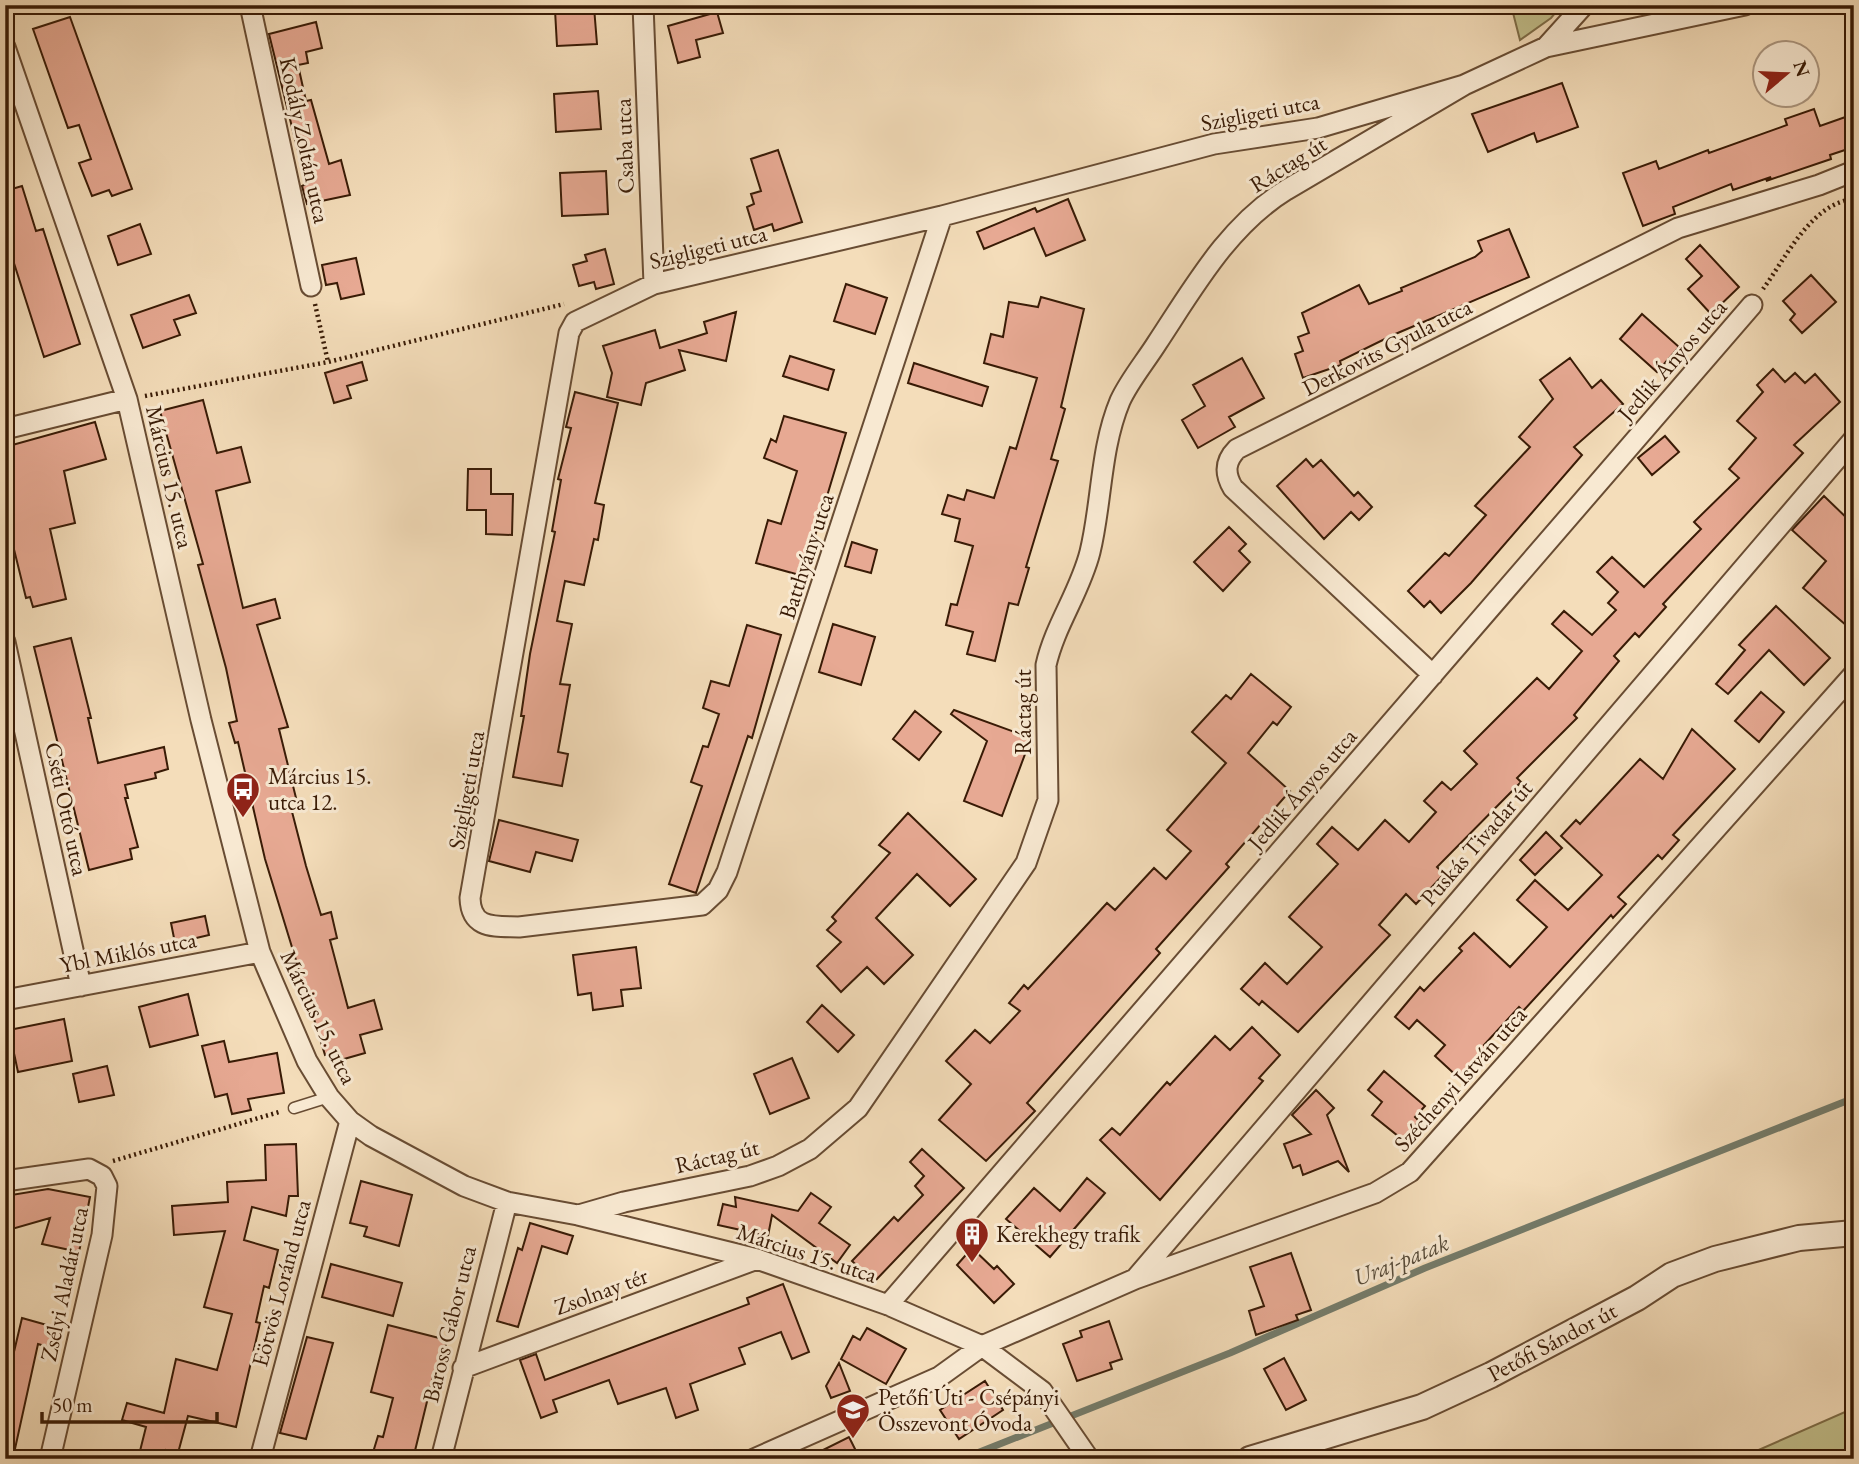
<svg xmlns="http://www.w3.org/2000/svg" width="1859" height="1464" font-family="'EB Garamond',serif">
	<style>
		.green { fill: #c2bf8b; stroke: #7e6d48; stroke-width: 2 }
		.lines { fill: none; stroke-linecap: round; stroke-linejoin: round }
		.stream { stroke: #747c6b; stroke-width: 7 }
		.building { fill: #e7a993; stroke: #391b06; stroke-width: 2 }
		.service-casing { stroke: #684c33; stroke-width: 13 }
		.minor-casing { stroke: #684c33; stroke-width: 23 }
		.tertiary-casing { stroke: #684c33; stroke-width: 28 }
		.path { stroke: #391b06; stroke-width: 4.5; stroke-dasharray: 2 3.5; stroke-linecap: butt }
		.service { stroke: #f8e9d2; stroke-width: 10 }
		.minor { stroke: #f8e9d2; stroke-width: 19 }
		.tertiary { stroke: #f8e9d2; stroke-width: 24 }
		.labels { text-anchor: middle; stroke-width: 6; stroke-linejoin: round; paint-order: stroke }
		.street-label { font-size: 23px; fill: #391b06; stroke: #f8e9d2 }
		.poi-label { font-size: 23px; fill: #391b06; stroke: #f8e9d2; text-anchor: start }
		.water-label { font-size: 24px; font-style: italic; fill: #574b39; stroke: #f8e9d2 }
	</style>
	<rect width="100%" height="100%" fill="#f4ddba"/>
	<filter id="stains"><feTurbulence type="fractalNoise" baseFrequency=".00286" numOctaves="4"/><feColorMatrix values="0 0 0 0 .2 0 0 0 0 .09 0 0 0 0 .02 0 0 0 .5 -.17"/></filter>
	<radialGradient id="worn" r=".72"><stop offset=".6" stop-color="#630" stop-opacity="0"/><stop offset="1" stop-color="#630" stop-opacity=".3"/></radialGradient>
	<!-- green -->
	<path class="green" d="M 1511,5 L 1562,5 L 1551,18 L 1520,40 Z
		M 1854,1408 L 1854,1459 L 1738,1459 Z"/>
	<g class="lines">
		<!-- stream -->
		<path class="stream" d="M 962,1459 L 1230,1353 L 1425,1268 L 1854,1098"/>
	</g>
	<!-- building -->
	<path class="building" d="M 594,7 L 597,44 L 557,46 L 555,10 Z
		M 717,12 L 723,33 L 696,40 L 700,57 L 678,63 L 668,26 Z
		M 70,17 L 132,189 L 112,196 L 109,190 L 92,196 L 79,163 L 91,159 L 79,125 L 68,128 L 33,29 Z
		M 316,22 L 322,48 L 306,52 L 308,63 L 298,65 L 306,101 L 311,100 L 329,164 L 341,160 L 350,195 L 307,204 L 302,186 L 306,184 L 269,34 Z
		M 1562,83 L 1578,127 L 1537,142 L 1534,133 L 1488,152 L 1472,114 Z
		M 598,91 L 601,129 L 556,132 L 554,94 Z
		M 1814,109 L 1820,126 L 1854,114 L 1854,147 L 1830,155 L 1831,159 L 1766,181 L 1771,177 L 1733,190 L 1731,184 L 1673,207 L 1675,214 L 1643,226 L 1623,173 L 1656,161 L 1659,169 L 1708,150 L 1709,153 L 1787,125 L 1785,119 Z
		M 778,150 L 802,222 L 774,231 L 772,224 L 754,230 L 747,207 L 754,204 L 751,194 L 761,191 L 751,159 Z
		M 606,171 L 608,214 L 562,216 L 560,173 Z
		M 22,186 L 36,231 L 43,229 L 80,344 L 44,357 L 12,257 L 5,259 L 5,191 Z
		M 1068,199 L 1085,240 L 1046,256 L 1034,228 L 984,249 L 977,232 L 1035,208 L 1037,212 Z
		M 140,224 L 151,254 L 118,265 L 108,236 Z
		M 1509,229 L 1529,277 L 1393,335 L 1340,361 L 1341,365 L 1303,378 L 1295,354 L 1303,351 L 1298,337 L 1309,333 L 1302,313 L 1359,285 L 1369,304 L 1402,291 L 1401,288 L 1475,257 L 1482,251 L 1478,241 Z
		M 1700,245 L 1739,287 L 1711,314 L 1688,289 L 1702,276 L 1686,259 Z
		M 605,249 L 614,284 L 596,289 L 594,282 L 579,286 L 573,265 L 587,261 L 585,255 Z
		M 356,258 L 364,294 L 341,299 L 337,283 L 326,285 L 322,265 Z
		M 1811,275 L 1836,302 L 1802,333 L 1790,320 L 1795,314 L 1783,301 Z
		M 846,284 L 887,298 L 875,334 L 834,321 Z
		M 189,295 L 196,313 L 174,320 L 180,335 L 143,348 L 131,315 Z
		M 1041,297 L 1084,309 L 1061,407 L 1065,409 L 1051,459 L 1058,461 L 1026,567 L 1029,568 L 1018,605 L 1009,603 L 995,661 L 967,654 L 973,632 L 946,625 L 951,604 L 957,605 L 973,546 L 955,541 L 960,519 L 942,514 L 948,495 L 964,500 L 967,490 L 994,498 L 1010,447 L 1016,449 L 1037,378 L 984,363 L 991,334 L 1003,337 L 1009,302 L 1038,307 Z
		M 736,312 L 726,361 L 679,350 L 685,370 L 646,383 L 641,405 L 607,397 L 612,373 L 603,346 L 655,330 L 660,348 L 707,333 L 704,322 Z
		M 1642,314 L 1679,347 L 1657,372 L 1620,339 Z
		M 790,356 L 834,370 L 828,390 L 783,376 Z
		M 1242,358 L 1264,398 L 1229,417 L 1235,427 L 1198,448 L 1182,420 L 1205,406 L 1193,385 Z
		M 1570,358 L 1592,388 L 1601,380 L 1623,404 L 1574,447 L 1582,455 L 1471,583 L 1441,613 L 1430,601 L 1424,607 L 1408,591 L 1445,553 L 1449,556 L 1486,515 L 1475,506 L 1530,447 L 1519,437 L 1553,399 L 1540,380 Z
		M 362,362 L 367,380 L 347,386 L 351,398 L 334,403 L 325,373 Z
		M 914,363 L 988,387 L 982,406 L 908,383 Z
		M 1773,369 L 1785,382 L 1795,373 L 1805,383 L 1815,374 L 1840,402 L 1794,445 L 1803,453 L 1663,604 L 1666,607 L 1639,637 L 1635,633 L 1614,656 L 1619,661 L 1574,715 L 1577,718 L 1517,778 L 1521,782 L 1437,867 L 1444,874 L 1416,904 L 1406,894 L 1379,925 L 1390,935 L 1298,1032 L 1262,1001 L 1259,1005 L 1241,989 L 1265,963 L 1287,984 L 1322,947 L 1289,917 L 1338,864 L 1317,844 L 1332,827 L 1358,850 L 1385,820 L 1409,842 L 1436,812 L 1424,801 L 1442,782 L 1451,790 L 1477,764 L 1464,751 L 1537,678 L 1549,689 L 1582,651 L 1552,624 L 1564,611 L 1592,635 L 1616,610 L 1608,603 L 1618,592 L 1597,572 L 1612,557 L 1644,587 L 1701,529 L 1694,522 L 1739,478 L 1729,469 L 1756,438 L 1737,421 L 1763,392 L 1757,385 Z
		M 575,392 L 618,403 L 595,503 L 604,505 L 598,540 L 594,539 L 584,585 L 565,581 L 557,621 L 572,624 L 560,684 L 570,685 L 558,752 L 568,754 L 562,786 L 513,777 L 524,716 L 521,716 L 530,654 L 555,532 L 552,531 L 561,480 L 558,479 L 571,428 L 566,427 Z
		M 203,400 L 217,453 L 241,447 L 250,482 L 216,491 L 243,608 L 275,599 L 280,618 L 257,625 L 288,727 L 279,729 L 297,802 L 290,804 L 306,866 L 321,915 L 331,912 L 337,938 L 330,940 L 348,1008 L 374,1000 L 382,1029 L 360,1035 L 365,1053 L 337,1061 L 334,1052 L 325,1055 L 265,859 L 238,742 L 235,743 L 229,723 L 237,721 L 226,668 L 198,565 L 203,564 L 160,411 Z
		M 784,416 L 846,433 L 803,576 L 756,563 L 768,520 L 781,524 L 797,471 L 764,458 L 771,439 L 776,442 Z
		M 95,422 L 106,459 L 64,471 L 75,523 L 50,529 L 66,599 L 33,607 L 30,597 L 26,598 L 5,513 L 5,447 Z
		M 1665,436 L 1679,452 L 1652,475 L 1638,458 Z
		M 1306,459 L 1313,467 L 1321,460 L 1354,496 L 1358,492 L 1372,507 L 1359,520 L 1351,512 L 1324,539 L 1277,486 Z
		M 468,469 L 491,469 L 491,494 L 513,494 L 512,535 L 486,534 L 486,510 L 467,510 Z
		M 1824,496 L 1854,525 L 1854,632 L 1803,588 L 1826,561 L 1792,530 Z
		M 1229,527 L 1246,544 L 1239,551 L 1250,562 L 1223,591 L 1194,562 Z
		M 852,542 L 877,550 L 871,573 L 845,566 Z
		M 1776,606 L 1830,658 L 1804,685 L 1769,650 L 1728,694 L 1716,684 L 1745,650 L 1739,645 Z
		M 833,624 L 875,637 L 861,685 L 819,672 Z
		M 747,625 L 781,635 L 752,738 L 748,736 L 696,893 L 669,884 L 702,786 L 691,782 L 703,746 L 708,747 L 719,714 L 703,708 L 711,681 L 729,686 Z
		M 71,638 L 91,718 L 88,718 L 98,763 L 164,747 L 168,769 L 155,773 L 156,778 L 125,785 L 128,798 L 125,798 L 138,847 L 130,849 L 132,859 L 89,870 L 34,647 Z
		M 1251,674 L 1291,707 L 1277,725 L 1273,722 L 1248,753 L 1290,791 L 1226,864 L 1229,867 L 1156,949 L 1160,953 L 1027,1103 L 1035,1111 L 986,1161 L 939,1120 L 971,1084 L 946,1061 L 975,1030 L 990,1043 L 1020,1011 L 1009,1003 L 1024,985 L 1028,989 L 1107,903 L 1115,910 L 1154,868 L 1166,879 L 1191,851 L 1167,830 L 1226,763 L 1192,732 L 1226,695 L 1231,699 Z
		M 1761,692 L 1784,712 L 1759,742 L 1735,721 Z
		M 954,710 L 1031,738 L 1002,816 L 964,801 L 987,741 L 951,714 Z
		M 915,711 L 941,732 L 919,760 L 893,739 Z
		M 1692,729 L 1735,769 L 1673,835 L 1679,840 L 1662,859 L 1658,855 L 1618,897 L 1626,904 L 1613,918 L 1611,915 L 1523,1011 L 1519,1007 L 1484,1045 L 1488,1049 L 1460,1079 L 1435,1056 L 1445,1045 L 1417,1020 L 1409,1029 L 1395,1017 L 1420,987 L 1424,991 L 1462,951 L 1459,948 L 1474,933 L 1510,967 L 1547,927 L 1517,900 L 1535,880 L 1568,910 L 1602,875 L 1561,836 L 1576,820 L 1580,824 L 1640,759 L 1663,779 Z
		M 908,813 L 976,879 L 950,906 L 917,874 L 876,918 L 913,955 L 884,984 L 867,967 L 841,992 L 817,966 L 841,942 L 827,930 L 836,921 L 832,917 L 890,853 L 879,845 Z
		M 499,820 L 578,840 L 572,861 L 536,852 L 530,872 L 489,861 Z
		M 1546,832 L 1562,848 L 1535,875 L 1520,860 Z
		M 205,916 L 209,935 L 175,943 L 171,923 Z
		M 636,947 L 641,988 L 621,990 L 623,1006 L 593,1010 L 591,993 L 578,995 L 573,955 Z
		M 188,994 L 198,1035 L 150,1047 L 139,1007 Z
		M 822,1005 L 854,1035 L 838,1052 L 807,1022 Z
		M 64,1019 L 72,1061 L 18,1072 L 9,1030 Z
		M 1252,1027 L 1280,1055 L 1259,1078 L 1263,1081 L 1160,1200 L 1100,1140 L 1112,1128 L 1120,1135 L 1167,1082 L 1170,1085 L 1215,1036 L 1230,1050 Z
		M 224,1041 L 229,1062 L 277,1053 L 284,1093 L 248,1099 L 251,1110 L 232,1114 L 227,1094 L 215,1097 L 202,1046 Z
		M 792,1058 L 809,1098 L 770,1114 L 754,1074 Z
		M 107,1066 L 114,1095 L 79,1102 L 73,1074 Z
		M 1384,1071 L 1425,1106 L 1415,1117 L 1419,1121 L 1403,1140 L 1372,1115 L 1382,1102 L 1368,1090 Z
		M 1316,1090 L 1334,1108 L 1327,1115 L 1349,1172 L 1338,1161 L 1303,1175 L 1300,1165 L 1293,1168 L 1284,1144 L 1311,1134 L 1292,1115 Z
		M 296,1144 L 298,1196 L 289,1196 L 286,1216 L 252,1207 L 244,1240 L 278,1250 L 269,1288 L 264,1286 L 256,1322 L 260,1323 L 236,1427 L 188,1416 L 178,1453 L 166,1450 L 163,1459 L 138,1459 L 146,1427 L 122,1420 L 127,1403 L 164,1413 L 176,1359 L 217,1370 L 232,1314 L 204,1307 L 225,1231 L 174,1235 L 172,1206 L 228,1202 L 227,1182 L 266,1180 L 265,1145 Z
		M 922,1149 L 964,1188 L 874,1282 L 852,1261 L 894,1217 L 898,1221 L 923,1195 L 915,1186 L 924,1176 L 910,1162 Z
		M 1087,1178 L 1105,1193 L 1050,1257 L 1006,1219 L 1034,1188 L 1060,1211 Z
		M 361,1181 L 412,1195 L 399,1246 L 364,1236 L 367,1227 L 350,1223 Z
		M 48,1189 L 90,1197 L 79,1252 L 42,1244 L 50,1218 L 5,1231 L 5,1196 Z
		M 811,1193 L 831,1207 L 819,1223 L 850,1245 L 837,1263 L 772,1215 L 768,1236 L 718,1225 L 723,1204 L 736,1207 L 735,1197 L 798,1211 Z
		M 530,1223 L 573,1236 L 567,1254 L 542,1246 L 518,1327 L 497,1321 L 518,1248 L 522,1250 Z
		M 972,1248 L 994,1269 L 997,1266 L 1014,1284 L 994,1303 L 957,1265 Z
		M 1291,1253 L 1311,1310 L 1296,1315 L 1298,1320 L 1256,1335 L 1249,1311 L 1264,1306 L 1250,1267 Z
		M 331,1264 L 402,1283 L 393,1316 L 322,1297 Z
		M 783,1284 L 809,1352 L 792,1359 L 781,1332 L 739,1348 L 745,1364 L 690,1384 L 698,1410 L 676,1418 L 666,1388 L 618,1404 L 609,1380 L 553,1400 L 557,1412 L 541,1418 L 520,1360 L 536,1354 L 545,1380 L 749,1304 L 747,1298 Z
		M 22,1318 L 54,1327 L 49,1347 L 38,1344 L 13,1458 L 5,1457 L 5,1354 L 13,1356 Z
		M 1109,1321 L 1122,1359 L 1110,1363 L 1112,1369 L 1077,1381 L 1063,1344 L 1082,1337 L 1080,1331 Z
		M 388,1325 L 447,1340 L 437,1378 L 433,1377 L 413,1459 L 371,1459 L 378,1436 L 383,1437 L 393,1398 L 371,1392 Z
		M 867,1328 L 906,1349 L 886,1384 L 841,1359 L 853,1336 L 860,1340 Z
		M 307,1337 L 333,1343 L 306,1439 L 280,1433 Z
		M 1284,1358 L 1306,1400 L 1286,1410 L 1264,1369 Z
		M 839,1363 L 850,1391 L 831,1398 L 826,1386 Z
		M 985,1381 L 1003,1410 L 959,1439 L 940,1410 Z
		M 849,1437 L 860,1459 L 805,1459 Z"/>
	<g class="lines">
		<!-- service casing -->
		<g class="service-casing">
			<path id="service" d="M 294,1108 L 329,1097"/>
		</g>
		<!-- minor casing -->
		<g class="minor-casing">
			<path id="minor" d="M 250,5 L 311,286
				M 643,5 L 654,284
				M 5,47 L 127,399 L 201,720 L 260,952 L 307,1061 L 329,1097 L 350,1121 L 371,1136 L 464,1186 L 507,1202 L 578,1215 L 757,1259 L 888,1305 L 982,1346 L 1042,1391 L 1089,1459
				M 1546,47 L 1584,5
				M 942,216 L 727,872 L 718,890 L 702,905 L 519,927 C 495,926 471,930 470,898 L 569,333 L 575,322 L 654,284 L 942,216 L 1214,144 L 1318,128 L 1464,85
				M 5,429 L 127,399
				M 5,642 L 81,986
				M 1433,675 L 1233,488 C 1224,473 1225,461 1237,449 L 1678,228 L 1819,185 L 1854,171
				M 5,1000 L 260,952
				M 5,1181 L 89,1169 L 102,1176 L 107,1186 L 102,1235 L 50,1459
				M 579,1215 L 624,1202 L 750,1176 L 778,1166 L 810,1149 L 858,1108 L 1026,863 L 1048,800 L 1046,665 C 1055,625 1080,592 1090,552 C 1102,503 1100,449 1120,401 C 1129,381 1145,362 1157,343 C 1194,287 1228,226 1286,190 L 1464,85 L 1546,47 L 1745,5
				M 1136,1278 L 1854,439
				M 888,1305 L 1752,305
				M 463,1368 L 757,1259
				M 260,1459 L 350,1121
				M 441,1459 L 507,1202
				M 754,1459 L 939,1377 L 982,1346 L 1135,1279 L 1375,1193 L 1410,1172 L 1854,674"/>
		</g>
		<!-- tertiary casing -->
		<g class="tertiary-casing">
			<path id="tertiary" d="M 1250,1459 L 1422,1407 L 1491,1375 L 1637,1298 L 1672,1275 L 1715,1259 L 1799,1238 L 1854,1233"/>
		</g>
		<!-- path -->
		<path class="path" d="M 1763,289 C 1786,258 1811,203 1854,199
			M 315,304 L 328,362
			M 145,396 L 328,362 L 564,304
			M 113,1161 L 279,1112"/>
		<!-- service -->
		<use href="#service" class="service"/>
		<!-- minor -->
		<use href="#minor" class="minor"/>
		<!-- tertiary -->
		<use href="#tertiary" class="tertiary"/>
	</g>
	<!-- icons -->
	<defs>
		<g id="bus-pin" transform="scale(1.75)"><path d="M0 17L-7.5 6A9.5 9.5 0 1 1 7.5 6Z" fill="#8f2418" stroke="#f8e9d2"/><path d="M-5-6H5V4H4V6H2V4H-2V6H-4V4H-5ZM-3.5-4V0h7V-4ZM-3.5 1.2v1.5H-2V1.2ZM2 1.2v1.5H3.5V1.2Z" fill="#fff"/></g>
		<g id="building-pin" transform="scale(1.75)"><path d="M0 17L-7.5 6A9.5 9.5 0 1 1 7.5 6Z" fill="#8f2418" stroke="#f8e9d2"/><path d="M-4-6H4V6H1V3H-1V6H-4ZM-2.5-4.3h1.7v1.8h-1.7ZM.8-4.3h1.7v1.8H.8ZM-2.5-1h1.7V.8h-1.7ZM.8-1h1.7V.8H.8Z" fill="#fff"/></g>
		<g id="school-pin" transform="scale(1.75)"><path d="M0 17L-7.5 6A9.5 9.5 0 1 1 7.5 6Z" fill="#8f2418" stroke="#f8e9d2"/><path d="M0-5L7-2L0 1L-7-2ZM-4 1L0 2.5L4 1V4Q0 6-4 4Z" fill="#fff"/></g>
	</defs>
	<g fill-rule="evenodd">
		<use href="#bus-pin" x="243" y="789"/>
		<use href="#building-pin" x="972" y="1234"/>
		<use href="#school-pin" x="853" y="1410"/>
	</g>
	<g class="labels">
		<!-- street labels -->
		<g class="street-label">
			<text transform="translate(1260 112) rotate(-11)" y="8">Szigligeti utca</text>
			<text transform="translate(305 140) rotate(78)" y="8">Kodály Zoltán utca</text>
			<text transform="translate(624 146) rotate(-92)" y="8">Csaba utca</text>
			<text transform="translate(1288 164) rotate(-32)" y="8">Ráctag út</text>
			<text transform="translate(708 247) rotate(-14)" y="8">Szigligeti utca</text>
			<text transform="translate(1387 347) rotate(-27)" y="8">Derkovits Gyula utca</text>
			<text transform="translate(1672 360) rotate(-49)" y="8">Jedlik Ányos utca</text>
			<text transform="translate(170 477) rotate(77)" y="8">Március 15. utca</text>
			<text transform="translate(806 556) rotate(-72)" y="8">Batthyány utca</text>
			<text transform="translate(1023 712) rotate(-90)" y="8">Ráctag út</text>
			<text transform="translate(1302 789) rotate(-49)" y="8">Jedlik Ányos utca</text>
			<text transform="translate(466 790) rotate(-80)" y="8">Szigligeti utca</text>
			<text transform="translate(67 809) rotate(78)" y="8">Cséti Ottó utca</text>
			<text transform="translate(1476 843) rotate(-49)" y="8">Puskás Tivadar út</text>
			<text transform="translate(128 952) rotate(-11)" y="8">Ybl Miklós utca</text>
			<text transform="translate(319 1017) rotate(64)" y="8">Március 15. utca</text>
			<text transform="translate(1460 1079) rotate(-48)" y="8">Széchenyi István utca</text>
			<text transform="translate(717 1156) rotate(-13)" y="8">Ráctag út</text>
			<text transform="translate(807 1253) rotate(18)" y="8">Március 15. utca</text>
			<text transform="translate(281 1283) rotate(-75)" y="8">Eötvös Loránd utca</text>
			<text transform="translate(64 1284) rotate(-78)" y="8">Zsélyi Aladár utca</text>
			<text transform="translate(601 1291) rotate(-20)" y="8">Zsolnay tér</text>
			<text transform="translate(449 1324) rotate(-76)" y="8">Baross Gábor utca</text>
			<text transform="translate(1552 1342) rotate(-28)" y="8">Petőfi Sándor út</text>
		</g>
		<!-- poi labels -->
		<g class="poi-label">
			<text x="268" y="784">Március 15.<tspan x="268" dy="26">utca 12.</tspan></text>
			<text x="996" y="1242">Kerekhegy trafik</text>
			<text x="878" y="1405">Petőfi Úti - Csépányi<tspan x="878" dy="26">Összevont Óvoda</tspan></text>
		</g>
		<!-- water labels -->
		<g class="water-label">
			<text transform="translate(1401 1260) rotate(-22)" y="8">Uraj-patak</text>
		</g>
	</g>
	<!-- margin -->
	<rect width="1859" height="1464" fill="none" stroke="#f4ddba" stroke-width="28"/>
	<rect x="7" y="7" width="1845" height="1450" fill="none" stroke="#391b06" stroke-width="3.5"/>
	<rect x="14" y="14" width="1831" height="1436" fill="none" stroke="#391b06" stroke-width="2"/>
	<!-- north arrow -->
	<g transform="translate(1786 74) rotate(71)"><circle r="33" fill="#f8e9d2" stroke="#ac9780" stroke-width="2"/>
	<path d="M0-5L12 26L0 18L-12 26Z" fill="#8f2418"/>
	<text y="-10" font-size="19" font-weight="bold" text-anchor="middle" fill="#391b06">N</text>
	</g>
	<!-- scale -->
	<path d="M42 1412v10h175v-10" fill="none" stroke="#391b06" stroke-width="3.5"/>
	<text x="52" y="1412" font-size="21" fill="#391b06" stroke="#f8e9d2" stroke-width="5" paint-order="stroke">50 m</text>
	<rect width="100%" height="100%" filter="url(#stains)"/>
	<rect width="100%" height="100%" fill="url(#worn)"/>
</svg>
